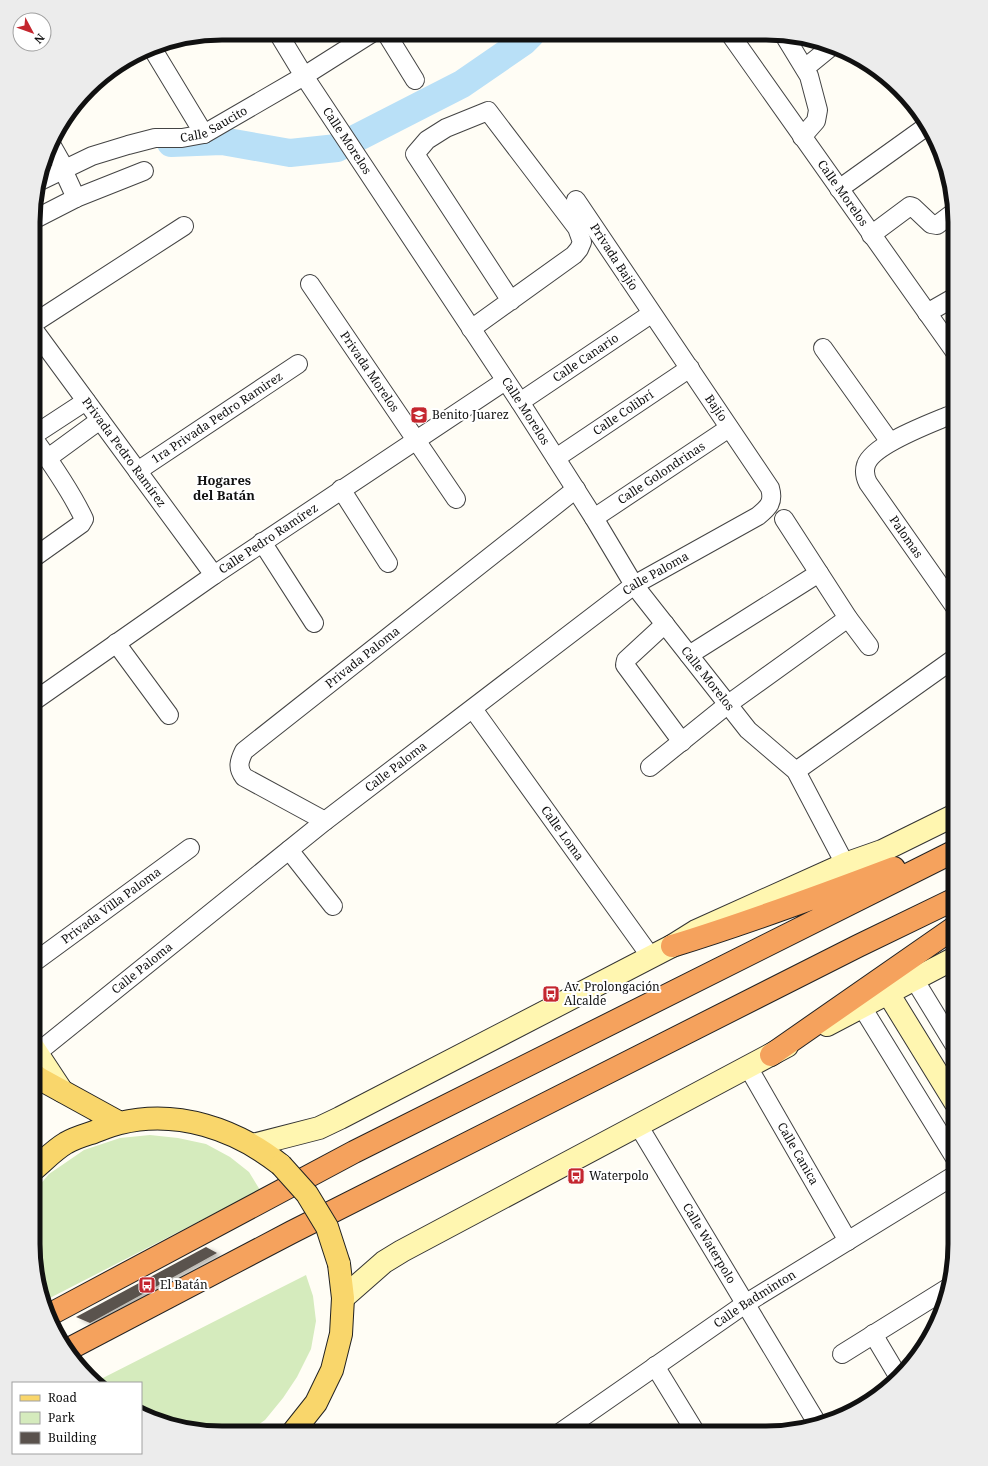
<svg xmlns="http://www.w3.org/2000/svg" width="988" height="1466" font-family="'Noto Serif',serif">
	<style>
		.green { fill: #d5ebbd }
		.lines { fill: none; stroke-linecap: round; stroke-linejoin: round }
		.river { stroke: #b9e0f7; stroke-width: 28 }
		.building { fill: #5a524d; filter: url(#shadow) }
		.street-casing { stroke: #444; stroke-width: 20 }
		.secondary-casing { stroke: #333; stroke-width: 24 }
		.primary-casing { stroke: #222; stroke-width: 24 }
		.highway-casing { stroke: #222; stroke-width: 24 }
		.street { stroke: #fff; stroke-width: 18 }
		.secondary { stroke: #fff6b0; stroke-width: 22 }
		.primary { stroke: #f9d66b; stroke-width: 22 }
		.highway { stroke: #f5a25d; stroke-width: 22 }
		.primary-bridge-casing { stroke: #222; stroke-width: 24; stroke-linecap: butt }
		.primary-bridge { stroke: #f9d66b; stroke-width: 22 }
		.labels { text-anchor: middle; stroke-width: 4; stroke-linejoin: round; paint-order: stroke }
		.street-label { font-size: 12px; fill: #111; stroke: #fff }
		.poi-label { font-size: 12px; fill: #111; stroke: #fff; text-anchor: start }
		.neighbourhood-label { font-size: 13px; font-weight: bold; fill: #111; stroke: #fff }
		.rim { fill: none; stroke: #111; stroke-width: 5 }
	</style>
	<defs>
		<filter id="shadow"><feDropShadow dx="4.5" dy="2.5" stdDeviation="2" flood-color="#0004"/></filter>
	</defs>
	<rect width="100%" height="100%" fill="#fffdf5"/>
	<!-- green -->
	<path class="green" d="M 150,1135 L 178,1138 L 206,1144 L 230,1157 L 249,1172 L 260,1190 L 44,1301 L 33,1244 L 33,1193 L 49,1174 L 84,1150 L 120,1138 Z
		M 306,1275 L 313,1296 L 316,1321 L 311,1349 L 297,1377 L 283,1398 L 265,1420 L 248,1432 L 197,1431 L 150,1419 L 141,1414 L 141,1383 L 95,1382 Z"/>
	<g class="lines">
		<!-- river -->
		<path class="river" d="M 171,143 L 222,141 L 290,153 L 337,148 L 462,84 L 523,42 L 531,34"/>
	</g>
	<!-- building -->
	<path class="building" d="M 206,1247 L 217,1253 L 90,1323 L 76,1317 Z"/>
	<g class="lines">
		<!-- street casing -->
		<g class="street-casing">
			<g id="street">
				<path id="s1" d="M 278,33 L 304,76 L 520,402 L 594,518 L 634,585 L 748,730 L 796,771 L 845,864"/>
				<path d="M 386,33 L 415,80"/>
				<path id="s2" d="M 730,34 L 955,352"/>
				<path d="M 784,35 L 809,76 L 818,110 L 816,121 L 802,137"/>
				<path d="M 152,48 L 204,134"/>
				<path d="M 805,68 L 832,46"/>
				<path d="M 52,146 L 65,169 L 65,174 L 76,198"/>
				<path id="s3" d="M 40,181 L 92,156 L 128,145 L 155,138 L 182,138 L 204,134 L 304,76 L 372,33"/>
				<path d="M 839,189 L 927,126"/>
				<path d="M 35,219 L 76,198 L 144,171"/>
				<path d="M 871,235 L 910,206 L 913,207 L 931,224 L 937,225 L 953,213"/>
				<path id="s4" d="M 310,284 L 456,499"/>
				<path d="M 927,313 L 955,297"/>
				<path d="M 34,323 L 184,226"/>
				<path d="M 471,329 L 574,255 L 579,249 L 582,242 L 577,228 L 488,111 L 446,128 L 427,140 L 415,154 L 511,301"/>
				<path id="s5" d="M 34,330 L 214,575"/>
				<path d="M 823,348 L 890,442"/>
				<path id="s6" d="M 520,402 L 651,314"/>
				<path d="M 34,435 L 86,401"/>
				<path d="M 48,458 L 100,420"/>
				<path id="s7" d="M 556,458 L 690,368"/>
				<path id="s8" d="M 138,472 L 145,466 L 298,364"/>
				<path d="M 341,489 L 388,563"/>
				<path id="s9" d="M 594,518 L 729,428"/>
				<path d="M 784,519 L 848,618 L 869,646"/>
				<path d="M 262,542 L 314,623"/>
				<path d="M 34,556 L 36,556 L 81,524 L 84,519 C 71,491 52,464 34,439"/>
				<path d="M 955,607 L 868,483 C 865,477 864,471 866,465 C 872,445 929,424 948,416 L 955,414"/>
				<path d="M 665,624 L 626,660 L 625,665 L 682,742"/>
				<path d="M 116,643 L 169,715"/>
				<path d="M 689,655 L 819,573"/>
				<path id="s10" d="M 34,701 L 214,575 L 505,381"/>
				<path id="s11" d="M 473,709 L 651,957"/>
				<path d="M 650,767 L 727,705 L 848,618"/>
				<path d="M 796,771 L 955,658"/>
				<path id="s12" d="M 325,821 L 244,777 C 237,768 239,761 244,751 L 576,489"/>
				<path d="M 289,850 L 333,906"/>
				<path id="s13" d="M 33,963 L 190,848"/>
				<path d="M 914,979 L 955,1046"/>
				<path d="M 862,1007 L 955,1158"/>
				<path id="s14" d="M 37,1053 L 325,821 L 634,585 L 758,516 C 769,507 774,502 770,488 C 705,392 640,296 576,200"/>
				<path id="s15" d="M 748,1067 L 848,1241"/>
				<path id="s16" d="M 638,1125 L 817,1423"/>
				<path d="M 873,1334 L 898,1376"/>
				<path d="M 842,1354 L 948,1288"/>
				<path d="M 655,1366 L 696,1433"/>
				<path id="s17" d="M 561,1432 L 745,1304 L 955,1175"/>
			</g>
		</g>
		<!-- secondary casing -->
		<g class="secondary-casing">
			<path id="secondary" d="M 888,993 L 955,1102
				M 827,1025 L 955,958
				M 33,1047 L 62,1091
				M 253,1145 L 319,1128 L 340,1118 L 672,946 L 696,931 L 845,864 L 882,851 L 955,815
				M 343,1298 L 384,1262 L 402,1251 L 787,1046"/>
		</g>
		<!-- primary casing -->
		<g class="primary-casing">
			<path id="primary" d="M 33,1074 L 40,1079 L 120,1123
				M 33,1170 C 44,1161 54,1150 66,1143 C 74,1138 85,1135 94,1132 C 102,1129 111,1125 120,1123 C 177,1109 236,1129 281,1165
				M 293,1432 L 316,1403 L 332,1370 L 341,1334 L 343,1298 L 339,1264"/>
		</g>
		<!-- highway casing -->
		<g class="highway-casing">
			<path id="highway" d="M 672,946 C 747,923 820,896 894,868
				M 771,1055 L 955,927
				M 47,1316 L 354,1152 L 955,851
				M 67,1350 L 292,1232 L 858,946 L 955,899"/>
		</g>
		<!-- street -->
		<use href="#street" class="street"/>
		<!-- secondary -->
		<use href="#secondary" class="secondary"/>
		<!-- primary -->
		<use href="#primary" class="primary"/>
		<!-- highway -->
		<use href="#highway" class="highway"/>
		<!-- primary-bridge casing -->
		<g class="primary-bridge-casing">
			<path id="primary-bridge" d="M 281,1165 L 307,1194 L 327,1227 L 339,1264"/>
		</g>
		<!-- primary-bridge -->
		<use href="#primary-bridge" class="primary-bridge"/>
	</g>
	<!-- icons -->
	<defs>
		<g id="school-square" transform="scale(0.9)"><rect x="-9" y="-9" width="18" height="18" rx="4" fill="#c4262e" stroke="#fff"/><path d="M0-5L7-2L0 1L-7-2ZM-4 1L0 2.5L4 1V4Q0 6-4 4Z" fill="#fff"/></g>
		<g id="bus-square" transform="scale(0.9)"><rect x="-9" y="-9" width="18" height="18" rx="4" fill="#c4262e" stroke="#fff"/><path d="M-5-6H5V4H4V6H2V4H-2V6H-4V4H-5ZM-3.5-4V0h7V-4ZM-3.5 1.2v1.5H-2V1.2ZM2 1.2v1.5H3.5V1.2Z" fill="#fff"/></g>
	</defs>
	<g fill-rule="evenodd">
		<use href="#school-square" x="419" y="415"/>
		<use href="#bus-square" x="551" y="994"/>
		<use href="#bus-square" x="576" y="1176"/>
		<use href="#bus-square" x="147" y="1285"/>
	</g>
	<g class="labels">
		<!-- street labels -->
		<g class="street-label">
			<text dy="4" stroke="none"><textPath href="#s3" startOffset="185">Calle Saucito</textPath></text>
			<text dy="4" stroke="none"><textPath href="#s1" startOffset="128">Calle Morelos</textPath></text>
			<text dy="4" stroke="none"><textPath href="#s2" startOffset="195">Calle Morelos</textPath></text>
			<text transform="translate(614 257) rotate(57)" y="4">Privada Bajío</text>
			<text dy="4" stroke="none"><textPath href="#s6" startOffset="79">Calle Canario</textPath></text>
			<text dy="4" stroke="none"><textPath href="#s4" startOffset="106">Privada Morelos</textPath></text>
			<text transform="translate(716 408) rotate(56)" y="4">Bajío</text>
			<text dy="4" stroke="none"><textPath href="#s1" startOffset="452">Calle Morelos</textPath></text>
			<text dy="4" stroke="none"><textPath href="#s7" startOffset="81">Calle Colibrí</textPath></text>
			<text dy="4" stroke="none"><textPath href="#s8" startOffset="96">1ra Privada Pedro Ramirez</textPath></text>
			<text dy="4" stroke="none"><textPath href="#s5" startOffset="152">Privada Pedro Ramírez</textPath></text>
			<text dy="4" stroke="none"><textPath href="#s9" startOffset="81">Calle Golondrinas</textPath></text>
			<text transform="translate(906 537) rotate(55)" y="4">Palomas</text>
			<text dy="4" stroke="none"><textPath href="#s10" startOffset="285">Calle Pedro Ramírez</textPath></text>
			<text dy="4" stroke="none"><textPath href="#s14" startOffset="783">Calle Paloma</textPath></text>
			<text dy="4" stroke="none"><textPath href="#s12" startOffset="271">Privada Paloma</textPath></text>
			<text dy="4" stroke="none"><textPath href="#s1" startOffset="776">Calle Morelos</textPath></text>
			<text dy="4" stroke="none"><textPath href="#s14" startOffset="459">Calle Paloma</textPath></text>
			<text dy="4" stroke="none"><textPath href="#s11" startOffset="153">Calle Loma</textPath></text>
			<text dy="4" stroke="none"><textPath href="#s13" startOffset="97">Privada Villa Paloma</textPath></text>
			<text dy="4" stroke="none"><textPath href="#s14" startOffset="135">Calle Paloma</textPath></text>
			<text dy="4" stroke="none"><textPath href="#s15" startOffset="100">Calle Canica</textPath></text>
			<text dy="4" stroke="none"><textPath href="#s16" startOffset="138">Calle Waterpolo</textPath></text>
			<text dy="4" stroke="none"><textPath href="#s17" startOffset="235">Calle Badminton</textPath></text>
		</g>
		<!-- poi labels -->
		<g class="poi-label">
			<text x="432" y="419">Benito Juarez</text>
			<text x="564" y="991">Av. Prolongación<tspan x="564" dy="14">Alcalde</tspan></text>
			<text x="589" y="1180">Waterpolo</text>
			<text x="160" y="1289">El Batán</text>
		</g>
		<!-- neighbourhood labels -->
		<g class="neighbourhood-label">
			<text x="224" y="485">Hogares<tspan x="224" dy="15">del Batán</tspan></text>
		</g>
	</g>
	<!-- crop -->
	<path d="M0 0H988V1466H0ZM222 40H766A182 182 0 0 1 948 222V1244A182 182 0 0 1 766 1426H222A182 182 0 0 1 40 1244V222A182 182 0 0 1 222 40Z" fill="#ececec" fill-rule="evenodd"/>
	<path class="rim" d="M222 40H766A182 182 0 0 1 948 222V1244A182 182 0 0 1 766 1426H222A182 182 0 0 1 40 1244V222A182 182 0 0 1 222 40Z"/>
	<!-- legend -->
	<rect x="12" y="1382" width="130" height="72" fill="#ffffff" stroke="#a0a0a0"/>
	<rect x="20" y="1395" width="20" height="6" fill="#f9d66b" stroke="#a0a0a0"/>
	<text x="48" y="1402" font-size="12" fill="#111111">Road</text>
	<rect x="20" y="1412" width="20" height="12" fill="#d5ebbd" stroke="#a0a0a0"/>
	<text x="48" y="1422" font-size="12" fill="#111111">Park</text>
	<rect x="20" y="1432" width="20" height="12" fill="#5a524d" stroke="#a0a0a0"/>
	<text x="48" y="1442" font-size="12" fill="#111111">Building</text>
	<!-- north arrow -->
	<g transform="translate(32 32) rotate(131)"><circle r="19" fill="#ffffff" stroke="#a0a0a0"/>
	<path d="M0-3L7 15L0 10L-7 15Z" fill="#c4262e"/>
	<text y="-6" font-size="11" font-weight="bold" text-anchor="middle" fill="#111111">N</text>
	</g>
</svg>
